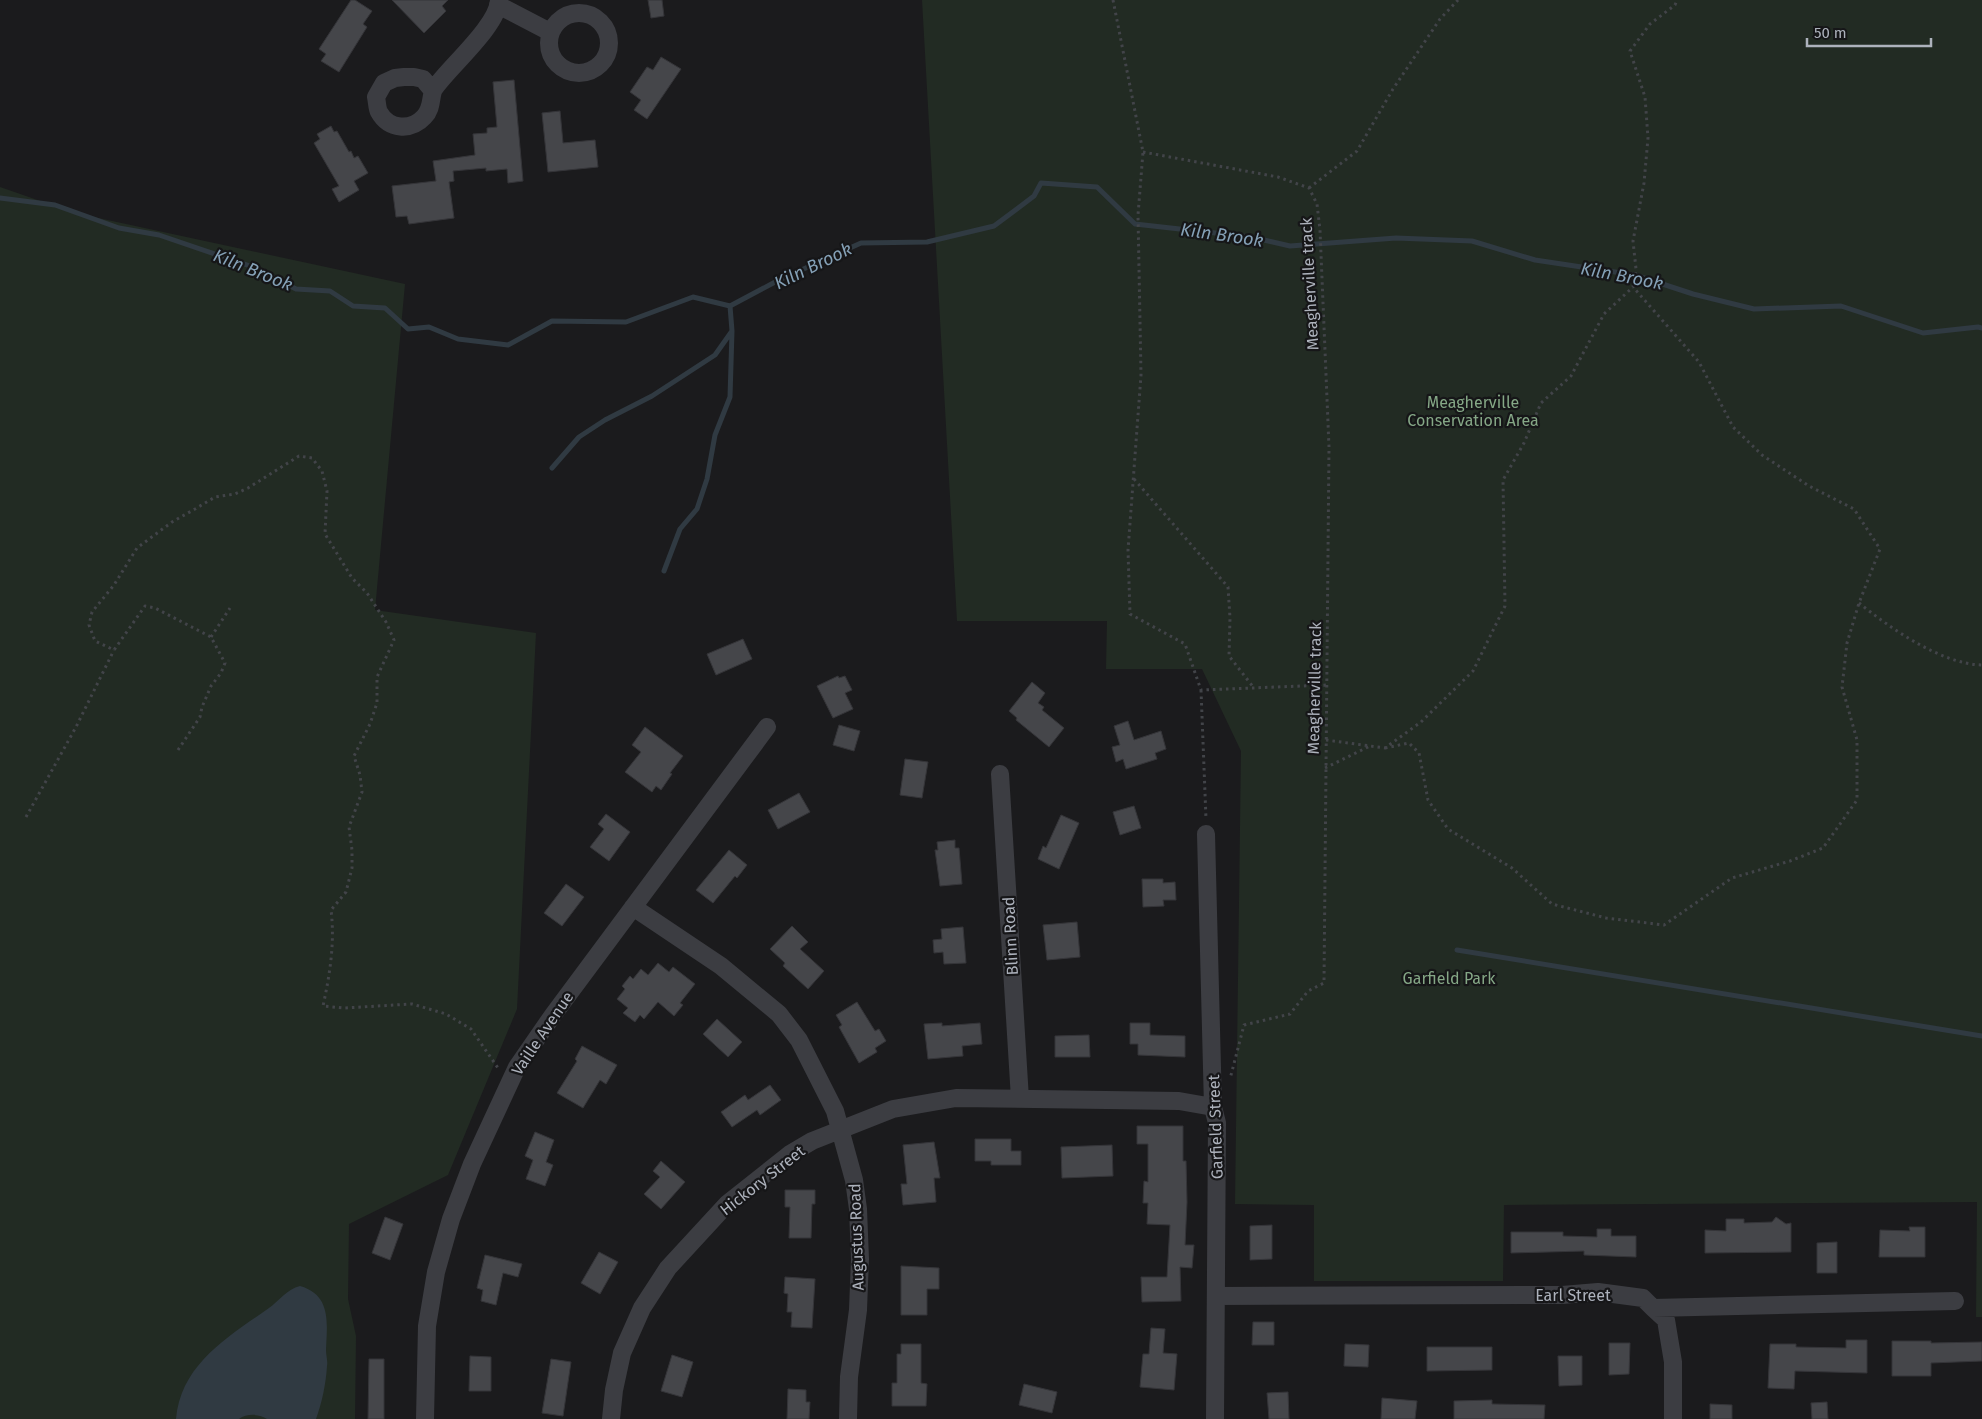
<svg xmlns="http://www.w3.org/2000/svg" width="1982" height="1419" font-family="'Fira Sans',sans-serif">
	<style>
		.green { fill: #222b23 }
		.water { fill: #303a42 }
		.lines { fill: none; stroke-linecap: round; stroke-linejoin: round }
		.stream { stroke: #303a42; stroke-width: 5 }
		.building { fill: #45464a; stroke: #353539 }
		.path { stroke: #424449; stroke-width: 3; stroke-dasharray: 2.5 4; stroke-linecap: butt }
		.minor { stroke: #3c3d42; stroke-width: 18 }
		.labels { text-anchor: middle; stroke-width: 4.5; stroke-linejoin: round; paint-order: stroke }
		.street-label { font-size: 16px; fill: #adb2bc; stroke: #161618 }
		.park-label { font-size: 16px; fill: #85a786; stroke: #161618 }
		.water-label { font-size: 18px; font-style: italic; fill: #85a1b7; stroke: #161618 }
	</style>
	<rect width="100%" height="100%" fill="#1b1b1d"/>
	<!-- green -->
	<path class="green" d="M 922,0 L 1982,0 L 1982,1317 L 1976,1317 L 1977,1202 L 1504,1205 L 1503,1281 L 1314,1281 L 1314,1205 L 1235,1204 L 1241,751 L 1202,669 L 1106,669 L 1107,621 L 957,621 Z
		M 0,187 L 75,213 L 405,284 L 375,610 L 536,633 L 517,1009 L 448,1175 L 349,1224 L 348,1299 L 356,1336 L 355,1419 L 0,1419 Z"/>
	<!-- water -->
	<path class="water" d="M 300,1286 C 332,1295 327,1324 326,1350 C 326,1356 328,1361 327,1366 C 326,1383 322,1403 316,1419 L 267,1419 C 260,1414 247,1413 239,1419 L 176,1419 C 181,1364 228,1337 269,1308 C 279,1301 287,1289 300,1286 Z"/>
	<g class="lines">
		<!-- stream -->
		<path class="stream" d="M 0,198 L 55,205 L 119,228 L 159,235 L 253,267 L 296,289 L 330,291 L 353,306 L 385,308 L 408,329 L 429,327 L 458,339 L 508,345 L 552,321 L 626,322 L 693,297 L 730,306 L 777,281 L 861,243 L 927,242 L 994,226 L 1034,196 L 1041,183 L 1097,187 L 1135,224 L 1251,237 L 1290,246 L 1396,238 L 1472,241 L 1535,260 L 1635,275 L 1693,294 L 1754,309 L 1841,306 L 1923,333 L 1978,327 L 1982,328
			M 552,468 L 579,437 L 605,420 L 652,396 L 715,355 L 732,331 L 730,306
			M 664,571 L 680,529 L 697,509 L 707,479 L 715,435 L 730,397 L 732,331
			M 1457,950 L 1982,1036"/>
	</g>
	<!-- building -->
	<path class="building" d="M 351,0 L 355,0 L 372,11 L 363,24 L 367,27 L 339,72 L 321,61 L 326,54 L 319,49 Z
		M 392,0 L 448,0 L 442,6 L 446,11 L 424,33 Z
		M 648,0 L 662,0 L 664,16 L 651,18 Z
		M 661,57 L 681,69 L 647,119 L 634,110 L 641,100 L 630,92 L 647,67 L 653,70 Z
		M 514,80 L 523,181 L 508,183 L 507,169 L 486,171 L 486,168 L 453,171 L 454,181 L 449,182 L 454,218 L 409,224 L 407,216 L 396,217 L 392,186 L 436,181 L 433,161 L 475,155 L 473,134 L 487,133 L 487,128 L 497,127 L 493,82 Z
		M 560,111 L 563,143 L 595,140 L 598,167 L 548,172 L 542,113 Z
		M 331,126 L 334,132 L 337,131 L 349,152 L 351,151 L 354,158 L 358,156 L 368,173 L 354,181 L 359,190 L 339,202 L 332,189 L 339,186 L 314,143 L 320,139 L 317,134 Z
		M 743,639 L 752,659 L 716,675 L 707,654 Z
		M 838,676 L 839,678 L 845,676 L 852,690 L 845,693 L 853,709 L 833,718 L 817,686 Z
		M 1032,682 L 1045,693 L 1038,703 L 1044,707 L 1042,710 L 1064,728 L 1049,747 L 1016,720 L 1017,718 L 1009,711 Z
		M 1128,721 L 1134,740 L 1161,731 L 1166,749 L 1155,753 L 1157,759 L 1126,769 L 1123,759 L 1116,762 L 1112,747 L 1120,745 L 1114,726 Z
		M 839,725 L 860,731 L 854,751 L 833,745 Z
		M 645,727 L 683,756 L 670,773 L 672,774 L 661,790 L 656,786 L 652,792 L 625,772 L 641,752 L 632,745 Z
		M 905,759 L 928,762 L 922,798 L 900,795 Z
		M 799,793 L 810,812 L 778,829 L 768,810 Z
		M 1134,806 L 1141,828 L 1120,835 L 1113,812 Z
		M 606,814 L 630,832 L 609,861 L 590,847 L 604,829 L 598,824 Z
		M 1061,815 L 1079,823 L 1059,869 L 1038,859 L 1043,846 L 1046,848 Z
		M 955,840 L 955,848 L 959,848 L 962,884 L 940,886 L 935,850 L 938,850 L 937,842 Z
		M 729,850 L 747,865 L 737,878 L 735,876 L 713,903 L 696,890 Z
		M 1142,879 L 1163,879 L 1163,883 L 1175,882 L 1176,900 L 1163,900 L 1164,906 L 1143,907 Z
		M 566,884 L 584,897 L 562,926 L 544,913 Z
		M 1077,922 L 1080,957 L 1047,960 L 1043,925 Z
		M 792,926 L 808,942 L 800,949 L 824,971 L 808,989 L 783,966 L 785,963 L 770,949 Z
		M 963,927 L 966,963 L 944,964 L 943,952 L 934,953 L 933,940 L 942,939 L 941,929 Z
		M 658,963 L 669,972 L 673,967 L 695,984 L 680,1003 L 683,1005 L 674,1016 L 658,1002 L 644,1019 L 640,1015 L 635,1022 L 623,1013 L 628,1008 L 617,999 L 625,989 L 622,986 L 630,976 L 633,979 L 641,969 L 648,975 Z
		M 857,1002 L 875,1031 L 879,1029 L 886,1041 L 875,1048 L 877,1052 L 859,1063 L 839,1027 L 842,1025 L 836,1015 Z
		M 717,1019 L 742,1042 L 728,1057 L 703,1034 Z
		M 942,1023 L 942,1026 L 980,1023 L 982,1044 L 962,1046 L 963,1056 L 928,1059 L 924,1024 Z
		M 1130,1023 L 1150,1023 L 1150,1035 L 1185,1036 L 1185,1057 L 1138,1055 L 1138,1044 L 1130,1044 Z
		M 1089,1035 L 1090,1057 L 1055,1057 L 1055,1036 Z
		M 582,1046 L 617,1065 L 606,1084 L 600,1080 L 583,1108 L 557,1093 L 577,1061 L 575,1059 Z
		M 770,1085 L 781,1100 L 760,1115 L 757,1110 L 732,1127 L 721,1112 L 745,1095 L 748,1100 Z
		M 1137,1126 L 1183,1126 L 1183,1161 L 1186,1161 L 1187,1202 L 1185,1245 L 1194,1245 L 1192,1268 L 1180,1267 L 1181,1301 L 1142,1302 L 1141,1277 L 1167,1277 L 1170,1225 L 1147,1224 L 1148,1203 L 1143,1203 L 1144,1181 L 1148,1182 L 1148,1144 L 1137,1144 Z
		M 535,1132 L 554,1140 L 546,1162 L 553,1165 L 545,1186 L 526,1179 L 533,1160 L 525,1156 Z
		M 975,1139 L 1011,1139 L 1011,1151 L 1021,1151 L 1021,1165 L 991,1165 L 991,1161 L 975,1161 Z
		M 934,1142 L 940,1178 L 934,1178 L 936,1202 L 903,1205 L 901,1184 L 907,1184 L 903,1145 Z
		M 1112,1145 L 1113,1176 L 1062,1178 L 1061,1147 Z
		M 661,1161 L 685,1182 L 661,1209 L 644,1194 L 660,1177 L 653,1171 Z
		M 785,1190 L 815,1190 L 815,1204 L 812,1204 L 811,1238 L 789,1238 L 790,1207 L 785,1207 Z
		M 385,1217 L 403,1224 L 390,1260 L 372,1253 Z
		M 1776,1217 L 1786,1224 L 1791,1223 L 1791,1252 L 1705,1253 L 1705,1230 L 1726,1231 L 1726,1219 L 1744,1219 L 1744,1223 L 1772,1222 Z
		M 1272,1225 L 1272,1259 L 1250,1260 L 1250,1226 Z
		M 1909,1227 L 1925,1227 L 1925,1257 L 1879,1257 L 1880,1230 L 1910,1231 Z
		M 1597,1229 L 1611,1229 L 1611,1236 L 1636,1236 L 1636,1257 L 1584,1255 L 1584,1251 L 1511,1253 L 1511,1232 L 1563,1232 L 1563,1236 L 1597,1237 Z
		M 1837,1242 L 1837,1273 L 1817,1273 L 1817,1243 Z
		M 599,1252 L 618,1262 L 600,1294 L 581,1283 Z
		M 485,1255 L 522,1264 L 518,1277 L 503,1273 L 496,1305 L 481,1301 L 483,1290 L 477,1288 Z
		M 901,1266 L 939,1268 L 939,1289 L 927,1289 L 927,1315 L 901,1315 Z
		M 785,1277 L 815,1279 L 812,1328 L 791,1327 L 792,1312 L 787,1312 L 788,1294 L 784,1293 Z
		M 1253,1322 L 1274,1322 L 1274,1345 L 1252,1345 Z
		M 1151,1328 L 1165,1329 L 1163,1353 L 1177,1354 L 1174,1390 L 1140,1387 L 1143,1354 L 1149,1354 Z
		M 1846,1340 L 1867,1340 L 1867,1373 L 1795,1371 L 1794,1389 L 1768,1388 L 1770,1344 L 1796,1344 L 1796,1347 L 1846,1348 Z
		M 1892,1341 L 1931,1341 L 1931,1343 L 1982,1342 L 1982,1361 L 1931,1363 L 1931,1376 L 1892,1376 Z
		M 1609,1343 L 1630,1343 L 1629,1374 L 1609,1375 Z
		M 901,1344 L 921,1344 L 921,1383 L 927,1384 L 926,1406 L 892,1406 L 892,1383 L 897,1383 L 897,1354 L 901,1354 Z
		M 1345,1344 L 1369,1345 L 1368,1367 L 1344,1366 Z
		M 1427,1347 L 1492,1347 L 1492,1370 L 1427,1371 Z
		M 672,1355 L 693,1362 L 682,1397 L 661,1391 Z
		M 470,1356 L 491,1357 L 491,1391 L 469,1391 Z
		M 1558,1356 L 1582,1356 L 1582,1385 L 1559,1386 Z
		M 369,1359 L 384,1359 L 384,1419 L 368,1419 Z
		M 551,1359 L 571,1362 L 563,1416 L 542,1413 Z
		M 1024,1384 L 1057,1392 L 1052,1413 L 1019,1405 Z
		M 788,1389 L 806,1390 L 806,1402 L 810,1402 L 809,1419 L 787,1419 Z
		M 1288,1392 L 1289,1419 L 1269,1419 L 1267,1393 Z
		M 1382,1398 L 1417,1401 L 1415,1419 L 1381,1419 Z
		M 1492,1400 L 1492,1404 L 1545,1405 L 1544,1419 L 1454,1419 L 1454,1401 Z
		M 1827,1402 L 1828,1419 L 1812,1419 L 1811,1403 Z
		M 1710,1404 L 1732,1405 L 1732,1419 L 1710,1419 Z"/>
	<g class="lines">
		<!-- path -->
		<path class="path" d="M 1113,0 L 1143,152 L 1138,215 L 1141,375 L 1128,550 L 1130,614 L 1185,644 L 1201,690 L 1327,685
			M 1143,152 L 1278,177 L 1309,188 L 1317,204 L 1320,230 L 1329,447 L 1324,983 L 1308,991 L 1290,1014 L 1244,1025 L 1230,1079
			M 1309,188 L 1357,151 L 1393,89 L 1440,19 L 1458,0
			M 1134,479 L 1228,587 L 1230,618 L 1229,656 L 1254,688
			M 1859,603 C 1890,628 1941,664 1982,665
			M 211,637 L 230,608
			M 1201,690 L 1206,819
			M 1326,740 L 1385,748 L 1421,722 L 1473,671 L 1505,606 L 1503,480 L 1524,443 L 1541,403 L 1571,376 L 1604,314 L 1633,287 L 1636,269 L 1633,241 L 1644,183 L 1648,138 L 1645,97 L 1630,51 L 1650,24 L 1675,5 L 1677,0
			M 1385,748 L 1409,743 L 1419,753 L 1428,800 L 1448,829 L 1512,868 L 1552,904 L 1606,918 L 1664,925 L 1732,878 L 1790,861 L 1823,848 L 1857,800 L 1857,740 L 1842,687 L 1847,643 L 1859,603 L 1880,549 L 1854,509 L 1809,486 L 1762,455 L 1733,427 L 1699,362 L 1633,287
			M 178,750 L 200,717 L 202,707 L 211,686 L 221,673 L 225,663 L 211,637 L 155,608 L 145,606 L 114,650 L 95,641 L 89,625 L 92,612 L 114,585 L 137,548 L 172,522 L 195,509 L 215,497 L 235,494 L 248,488 L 299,456 L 312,458 L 322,471 L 327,491 L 325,534 L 352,578 L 367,593 L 386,622 L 394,640 L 377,677 L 377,703 L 370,724 L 354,756 L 360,775 L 362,792 L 349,827 L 352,850 L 352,868 L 346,892 L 331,910 C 335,942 330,974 323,1006 L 344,1008 L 412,1004 L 446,1014 L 471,1029 L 498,1068
			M 1325,768 L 1370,746
			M 26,817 L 76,727 L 114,650"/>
		<!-- minor -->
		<path class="minor" d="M 498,5 L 550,32
			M549 43a30 30 0 1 1 60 0a30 30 0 1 1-60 0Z
			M 433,91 L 423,79 L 414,77 L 404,77 L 395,78 L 384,83 L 376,97 C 377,101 377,108 379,112 C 389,130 411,131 424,117 C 433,108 430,96 434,89 C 449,67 498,26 499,0
			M 1000,774 L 1020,1099
			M 1206,834 L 1213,1107 L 1217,1123 L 1215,1419
			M 633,907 L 721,966 L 779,1014 L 799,1040 L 835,1111 L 854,1180 L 858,1209 L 860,1259 L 858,1310 L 849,1377 L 848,1419
			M 1216,1296 L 1562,1295 L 1598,1292 L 1643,1298 L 1653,1308 L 1955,1301
			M 1653,1308 L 1666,1320 L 1673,1362 L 1673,1419
			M 425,1419 L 427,1326 L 436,1272 L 451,1219 L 472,1164 L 517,1067 L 553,1015 L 767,727
			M 611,1419 L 614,1390 L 622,1353 L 642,1308 L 668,1268 L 727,1204 L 790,1154 L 812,1141 L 893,1109 L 956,1098 L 1179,1101 L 1213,1107"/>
	</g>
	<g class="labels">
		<!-- street labels -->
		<g class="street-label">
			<text transform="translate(1309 284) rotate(-93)" y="6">Meagherville track</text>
			<text transform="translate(1314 688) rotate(-89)" y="6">Meagherville track</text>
			<text transform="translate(1010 936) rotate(-93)" y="6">Blinn Road</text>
			<text transform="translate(542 1033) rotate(-56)" y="6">Vaille Avenue</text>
			<text transform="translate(1215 1127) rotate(-92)" y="6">Garfield Street</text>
			<text transform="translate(762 1180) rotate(-38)" y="6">Hickory Street</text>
			<text transform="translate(856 1237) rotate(-92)" y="6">Augustus Road</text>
			<text x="1573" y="1301">Earl Street</text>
		</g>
		<!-- park labels -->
		<g class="park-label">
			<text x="1473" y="408">Meagherville<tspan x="1473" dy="18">Conservation Area</tspan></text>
			<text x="1449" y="984">Garfield Park</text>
		</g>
		<!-- water labels -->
		<g class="water-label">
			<text transform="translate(1222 235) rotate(8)" y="6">Kiln Brook</text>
			<text transform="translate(813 266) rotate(-26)" y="6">Kiln Brook</text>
			<text transform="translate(253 270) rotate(22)" y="6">Kiln Brook</text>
			<text transform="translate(1622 276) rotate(11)" y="6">Kiln Brook</text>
		</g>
	</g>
	<!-- scale -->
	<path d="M1807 38v8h124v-8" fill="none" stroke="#adb2bc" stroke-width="2.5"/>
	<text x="1814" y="38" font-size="15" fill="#adb2bc" stroke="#161618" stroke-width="4" paint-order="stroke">50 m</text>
</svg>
